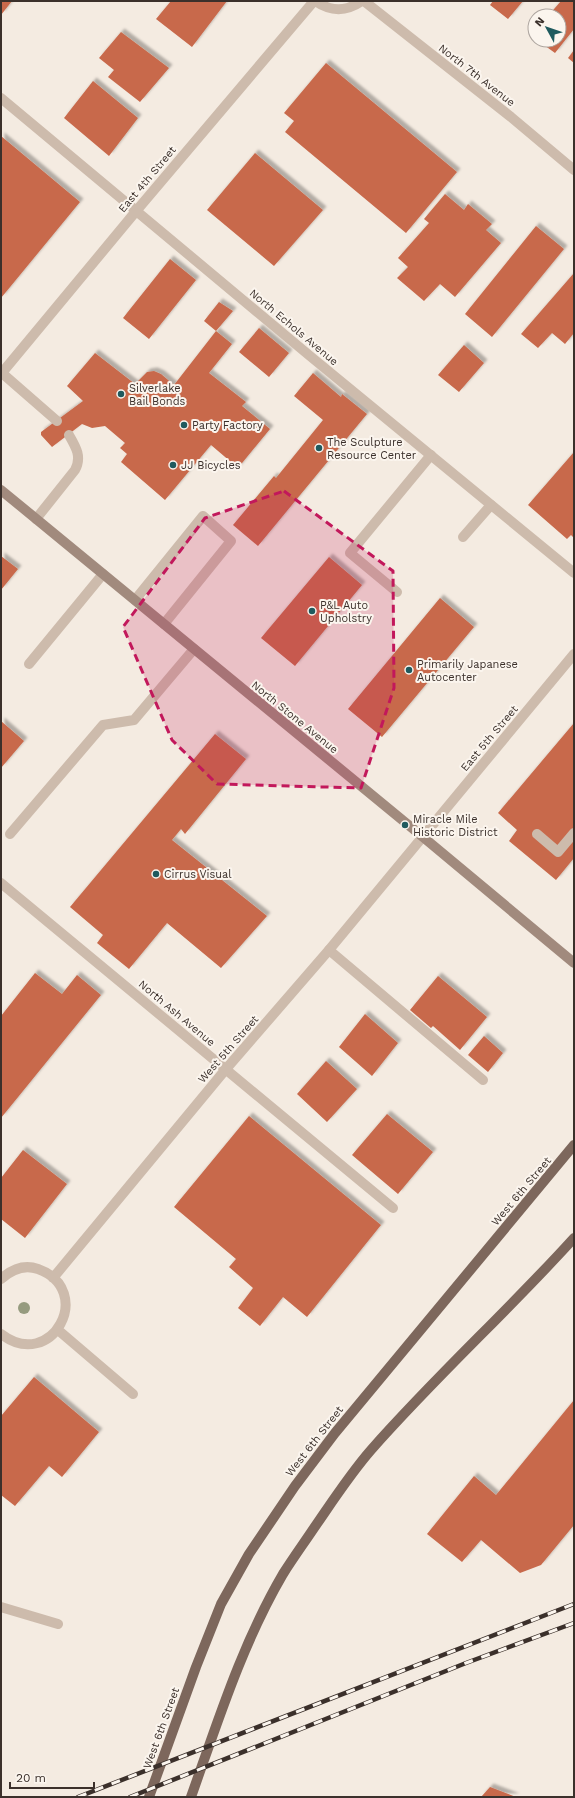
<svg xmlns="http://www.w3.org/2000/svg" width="575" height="1798" font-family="'Work Sans',sans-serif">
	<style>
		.building { fill: #c8694b; filter: url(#shadow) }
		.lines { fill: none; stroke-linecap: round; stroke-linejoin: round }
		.service { stroke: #cdbbac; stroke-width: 10 }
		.minor { stroke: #cdbbac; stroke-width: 10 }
		.secondary { stroke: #a18a7d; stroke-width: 10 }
		.primary { stroke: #7d675c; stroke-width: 10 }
		.rail-casing { stroke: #3b302b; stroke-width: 4.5 }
		.rail { stroke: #fbf5ee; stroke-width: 3; stroke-dasharray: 9; stroke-linecap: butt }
		.tree { fill: #969b7f }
		.marked { fill: #c2185b; fill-opacity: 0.2; stroke: #c2185b; stroke-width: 3; stroke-dasharray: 8 5; stroke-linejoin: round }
		.poi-dot { fill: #1f5a5e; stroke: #fbf5ee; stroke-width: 1.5 }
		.labels { text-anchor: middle; stroke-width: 4; stroke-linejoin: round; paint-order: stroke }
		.street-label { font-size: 11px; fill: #3b302b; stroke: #fbf5ee }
		.poi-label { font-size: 11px; fill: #3b302b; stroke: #fbf5ee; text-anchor: start }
	</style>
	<defs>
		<filter id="shadow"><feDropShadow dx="3.5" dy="-3.5" stdDeviation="1" flood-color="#0004"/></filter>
	</defs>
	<rect width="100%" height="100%" fill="#f4ebe1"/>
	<!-- building -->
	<path class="building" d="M 1,1 L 12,1 L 1,15 Z
		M 171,1 L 227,1 L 192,47 L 156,19 Z
		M 493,1 L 523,1 L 508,19 L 490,5 Z
		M 561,1 L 574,1 L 574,29 L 555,53 L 537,40 L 559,40 L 559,16 L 548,16 Z
		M 121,32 L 169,68 L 140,102 L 108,77 L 114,70 L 99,58 Z
		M 574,50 L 574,63 L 568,58 Z
		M 326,63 L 457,172 L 406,233 L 285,132 L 294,121 L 284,113 Z
		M 93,81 L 138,118 L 109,156 L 64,118 Z
		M 1,136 L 80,202 L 1,298 Z
		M 255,153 L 323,210 L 274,266 L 207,210 Z
		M 445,194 L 464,210 L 468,204 L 492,224 L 486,230 L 501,243 L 455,297 L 440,284 L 424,301 L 397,278 L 408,267 L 398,258 L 429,223 L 424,219 Z
		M 536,226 L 564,249 L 492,337 L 465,314 Z
		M 170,259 L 196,280 L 149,339 L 123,318 Z
		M 574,273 L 574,333 L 565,344 L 552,333 L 538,348 L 521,334 Z
		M 219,302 L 233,311 L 216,331 L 204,321 Z
		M 259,328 L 289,353 L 269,377 L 239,352 Z
		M 216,331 L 232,344 L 209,373 L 246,402 L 242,406 L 270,429 L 238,468 L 211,445 L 165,500 L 121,462 L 127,454 L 120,448 L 125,443 L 105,426 L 92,428 L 82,424 L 52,447 L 41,435 L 41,432 L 83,401 L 67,386 L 95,353 L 135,384 L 147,372 L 154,371 L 161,374 L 174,385 Z
		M 464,345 L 484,363 L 459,392 L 438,375 Z
		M 313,373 L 341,397 L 342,394 L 367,414 L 258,546 L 233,525 L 274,476 L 276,478 L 323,420 L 294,396 Z
		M 574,452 L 574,538 L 571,535 L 567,539 L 528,505 Z
		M 1,556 L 18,569 L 1,590 Z
		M 329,557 L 362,585 L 295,666 L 261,638 Z
		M 440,598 L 474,627 L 382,737 L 348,709 Z
		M 1,721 L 24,741 L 1,768 Z
		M 574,723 L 574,858 L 556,880 L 509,841 L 517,830 L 498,813 Z
		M 215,734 L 246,759 L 185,834 L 181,829 L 172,840 L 267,916 L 221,968 L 167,923 L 129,969 L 97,943 L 103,935 L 70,907 Z
		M 35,973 L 62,994 L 77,975 L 101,995 L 1,1118 L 1,1016 Z
		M 438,976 L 487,1017 L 460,1050 L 433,1026 L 431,1028 L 410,1010 Z
		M 365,1014 L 398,1043 L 372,1076 L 339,1047 Z
		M 484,1036 L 503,1053 L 488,1072 L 468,1055 Z
		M 326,1061 L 357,1089 L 327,1122 L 297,1094 Z
		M 387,1114 L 433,1152 L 398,1194 L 352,1155 Z
		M 249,1116 L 381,1225 L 307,1317 L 283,1297 L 260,1326 L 238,1308 L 253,1288 L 229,1267 L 236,1259 L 174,1207 Z
		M 23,1150 L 67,1184 L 25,1238 L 1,1219 L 1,1178 Z
		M 34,1377 L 99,1432 L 62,1477 L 49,1466 L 15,1506 L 1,1495 L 1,1416 Z
		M 574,1400 L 574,1525 L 541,1565 L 520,1573 L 481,1540 L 462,1562 L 427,1534 L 474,1476 L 496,1495 Z
		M 490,1787 L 516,1797 L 481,1797 Z"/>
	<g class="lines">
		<!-- service -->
		<path class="service" d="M 2,373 L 57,421
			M 36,519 L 75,470 C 82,457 76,447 69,435
			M 463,537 L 491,505
			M 397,592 L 350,553 L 431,455
			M 135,600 L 203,516 L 231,541 L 164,624
			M 29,664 L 103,574
			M 10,834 L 103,725 L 134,720 L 194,649
			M 537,834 L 558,852 L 574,833
			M 1,883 L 393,1208
			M 329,950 L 483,1080
			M 1,1607 L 58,1624"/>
		<!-- minor -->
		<path class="minor" d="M 315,1 C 331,12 346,12 362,1
			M 364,1 L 511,117 L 574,170
			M 1,98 L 310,356 L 574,573
			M 1,374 L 137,210 L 314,1
			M 53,1278 L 226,1069 L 329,950 L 574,654
			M 1,1279 C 11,1270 24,1264 38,1269 C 96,1290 52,1373 1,1334
			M 58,1330 L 133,1394"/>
		<!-- secondary -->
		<path class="secondary" d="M 1,490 L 423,837 L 574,963"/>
		<!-- primary -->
		<path class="primary" d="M 149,1797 L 196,1667 L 221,1604 L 249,1554 L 295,1486 L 335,1433 L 574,1145
			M 191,1797 C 218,1721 242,1644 283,1574 C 293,1558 304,1543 314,1528 C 332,1502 350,1474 371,1450 C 436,1376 509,1310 574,1238"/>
		<!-- rail casing -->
		<g class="rail-casing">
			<path id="rail" d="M 78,1797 L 574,1604
				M 130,1797 L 466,1663 L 574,1623"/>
		</g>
		<!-- rail -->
		<use href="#rail" class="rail"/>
	</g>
	<!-- trees -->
	<circle class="tree" cx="24" cy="1308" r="6"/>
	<!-- marked area -->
	<path class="marked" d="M 284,491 L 393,571 L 394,688 L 361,788 L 217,784 L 172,740 L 123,627 L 205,518 Z"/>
	<!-- markers -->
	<g class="poi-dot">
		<circle cx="121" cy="394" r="4"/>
		<circle cx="184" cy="425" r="4"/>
		<circle cx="319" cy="448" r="4"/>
		<circle cx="173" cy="465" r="4"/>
		<circle cx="312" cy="611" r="4"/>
		<circle cx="409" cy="670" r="4"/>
		<circle cx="405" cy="825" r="4"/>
		<circle cx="156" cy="874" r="4"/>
	</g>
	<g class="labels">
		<!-- street labels -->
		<g class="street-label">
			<text transform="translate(477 75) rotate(38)" y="4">North 7th Avenue</text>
			<text transform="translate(147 179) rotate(-50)" y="4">East 4th Street</text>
			<text transform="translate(294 327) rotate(40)" y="4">North Echols Avenue</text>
			<text transform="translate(295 717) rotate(39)" y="4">North Stone Avenue</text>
			<text transform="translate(489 738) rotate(-50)" y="4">East 5th Street</text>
			<text transform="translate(177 1013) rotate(40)" y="4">North Ash Avenue</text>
			<text transform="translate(228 1049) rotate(-49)" y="4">West 5th Street</text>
			<text transform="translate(521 1191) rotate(-50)" y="4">West 6th Street</text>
			<text transform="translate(314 1441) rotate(-52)" y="4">West 6th Street</text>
			<text transform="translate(161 1728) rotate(-70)" y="4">West 6th Street</text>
		</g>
		<!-- poi labels -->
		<g class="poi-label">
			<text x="129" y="392">Silverlake<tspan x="129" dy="13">Bail Bonds</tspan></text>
			<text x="192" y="429">Party Factory</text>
			<text x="327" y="446">The Sculpture<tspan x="327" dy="13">Resource Center</tspan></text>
			<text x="181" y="469">JJ Bicycles</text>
			<text x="320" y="609">P&amp;L Auto<tspan x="320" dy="13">Upholstry</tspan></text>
			<text x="417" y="668">Primarily Japanese<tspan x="417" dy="13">Autocenter</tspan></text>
			<text x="413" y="823">Miracle Mile<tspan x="413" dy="13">Historic District</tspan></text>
			<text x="164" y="878">Cirrus Visual</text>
		</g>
	</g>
	<!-- border -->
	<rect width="575" height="1798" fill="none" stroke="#3b302b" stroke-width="4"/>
	<!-- north arrow -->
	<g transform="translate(547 28) rotate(310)"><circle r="19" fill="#fbf5ee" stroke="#aea6a0"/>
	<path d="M0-3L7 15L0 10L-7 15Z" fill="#1f5a5e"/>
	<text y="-6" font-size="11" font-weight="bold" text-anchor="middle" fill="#3b302b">N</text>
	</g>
	<!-- scale -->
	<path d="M10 1782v6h84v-6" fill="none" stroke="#3b302b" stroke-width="2"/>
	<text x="16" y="1782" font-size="12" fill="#3b302b" stroke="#fbf5ee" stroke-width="3" paint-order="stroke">20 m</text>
</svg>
